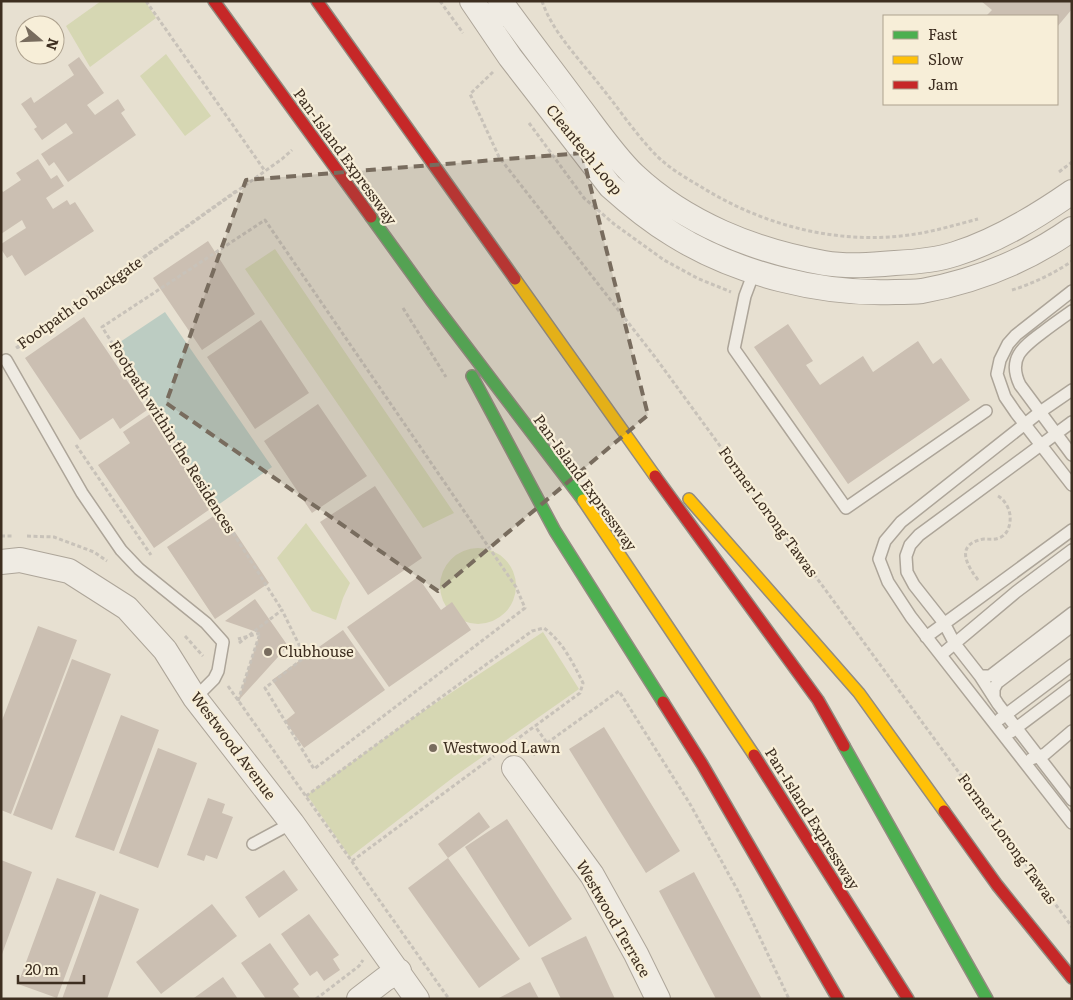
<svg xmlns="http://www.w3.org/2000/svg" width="1073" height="1000" font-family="Literata,serif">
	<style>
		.green { fill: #d6d7b3 }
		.water { fill: #bcccc2 }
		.building { fill: #cbbfb2 }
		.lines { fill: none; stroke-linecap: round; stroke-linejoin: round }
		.lane-casing { stroke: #ada599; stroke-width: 14 }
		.street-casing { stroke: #ada599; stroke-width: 26 }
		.fast-casing { stroke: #928b80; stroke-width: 14 }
		.slow-casing { stroke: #928b80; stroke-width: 14 }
		.jam-casing { stroke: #928b80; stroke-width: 14 }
		.path { stroke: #c8c2b9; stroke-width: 3; stroke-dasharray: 4 2.5; stroke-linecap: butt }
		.lane { stroke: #efebe3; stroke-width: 11 }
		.street { stroke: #efebe3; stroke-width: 24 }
		.fast { stroke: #4caf50; stroke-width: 11 }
		.slow { stroke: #ffc107; stroke-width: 11 }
		.jam { stroke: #c62828; stroke-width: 11 }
		.marked { fill: #786c5e; fill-opacity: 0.2; stroke: #786c5e; stroke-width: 4; stroke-dasharray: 10 6; stroke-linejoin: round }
		.poi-dot { fill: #786c5e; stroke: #f7eed8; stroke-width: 2 }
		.labels { text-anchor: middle; stroke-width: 4.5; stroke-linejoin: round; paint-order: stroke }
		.street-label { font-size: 15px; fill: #3d2e20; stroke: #f7eed8 }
		.poi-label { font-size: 15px; fill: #3d2e20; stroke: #f7eed8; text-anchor: start }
	</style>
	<rect width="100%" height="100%" fill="#e7e0d1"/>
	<!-- green -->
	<path class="green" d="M 101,1 L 145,1 L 156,18 L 90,67 L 66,26 Z
		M 166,54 L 211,116 L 185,136 L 140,76 Z
		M 275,249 L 454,513 L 423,528 L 245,269 Z
		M 306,523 L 350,583 L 343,598 L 336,620 L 312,611 L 277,558 Z
		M440 586a38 38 0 1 1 76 0a38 38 0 1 1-76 0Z
		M 543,632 L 579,689 L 455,776 L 350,857 L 307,795 L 410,720 Z"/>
	<!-- water -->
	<path class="water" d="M 165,312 L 272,467 L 218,505 L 111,348 Z"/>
	<!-- building -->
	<path class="building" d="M 981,1 L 1072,1 L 1072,9 L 1057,27 L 1057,16 L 986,16 L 992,10 Z
		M 79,57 L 104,93 L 87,105 L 95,115 L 118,99 L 125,110 L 121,113 L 136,135 L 68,182 L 54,162 L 49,166 L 41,154 L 73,133 L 66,123 L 42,140 L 34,129 L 37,127 L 21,104 L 31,97 L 34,103 L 74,75 L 68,65 Z
		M 38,159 L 51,179 L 57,175 L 64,186 L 46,198 L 53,209 L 67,200 L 70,205 L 75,202 L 94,231 L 25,276 L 12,255 L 7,258 L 1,249 L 1,244 L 26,228 L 22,220 L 1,234 L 1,189 L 3,192 L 21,180 L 16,173 Z
		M 208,241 L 255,314 L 202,350 L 153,278 Z
		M 84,317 L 147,410 L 120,429 L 113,418 L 80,440 L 25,358 Z
		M 261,320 L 309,393 L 255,429 L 207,357 Z
		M 788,324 L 813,361 L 806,365 L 820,385 L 863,356 L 873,372 L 918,341 L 933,364 L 941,358 L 970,400 L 848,484 L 754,347 Z
		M 318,404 L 367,476 L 312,513 L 264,441 Z
		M 150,414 L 213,507 L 154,548 L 98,465 L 130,443 L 123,432 Z
		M 375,486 L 422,558 L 368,595 L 320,522 Z
		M 221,511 L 269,583 L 215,619 L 167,547 Z
		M 418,577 L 441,610 L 452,602 L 471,630 L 389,687 L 347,627 Z
		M 255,599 L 288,646 L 238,701 L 260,633 L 225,621 Z
		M 38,626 L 77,640 L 11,814 L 1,810 L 1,723 Z
		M 343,630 L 385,690 L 304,748 L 285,721 L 295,713 L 272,680 Z
		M 72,659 L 111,674 L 52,830 L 13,815 Z
		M 121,715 L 159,730 L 114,851 L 75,837 Z
		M 604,727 L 680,851 L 646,873 L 569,749 Z
		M 158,748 L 197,763 L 158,868 L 119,853 Z
		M 208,798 L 225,804 L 222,813 L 233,817 L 217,859 L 206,855 L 204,861 L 187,855 Z
		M 479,812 L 490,827 L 448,858 L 438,844 Z
		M 507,819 L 572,919 L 529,947 L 465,847 Z
		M 448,858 L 520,959 L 479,988 L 408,888 Z
		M 1,860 L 32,872 L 1,957 Z
		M 284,870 L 298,890 L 259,918 L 245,897 Z
		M 694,872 L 703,889 L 762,999 L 716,999 L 686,942 L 659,891 Z
		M 57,878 L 96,892 L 57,998 L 18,984 Z
		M 100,894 L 139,909 L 107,999 L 62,999 Z
		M 212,904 L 237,936 L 161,994 L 136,962 Z
		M 309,914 L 339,955 L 333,959 L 340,970 L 324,981 L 317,971 L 310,976 L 281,934 Z
		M 586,936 L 603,973 L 615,999 L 561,999 L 550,976 L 541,958 Z
		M 270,943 L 299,984 L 293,989 L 301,999 L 266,999 L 241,963 Z
		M 223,977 L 238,999 L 195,999 L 194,998 Z
		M 530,982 L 539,999 L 497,999 Z"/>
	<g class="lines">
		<!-- lane casing -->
		<g class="lane-casing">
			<path id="lane" d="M 754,272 L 745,296 L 734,349 L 846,508 L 986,411
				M 1072,291 L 1016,335 L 1008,344 L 1000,360 L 997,374 L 1005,397 L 1016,413 L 1072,485
				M 1072,311 C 1062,318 1052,325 1043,332 C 1023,347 1007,358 1020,385 L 1072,455
				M 6,360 L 82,493 L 121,550 L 139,569 L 206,623 L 223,642 L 218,671 L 214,679 L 195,698
				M 1072,390 L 1040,412 L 901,522 L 885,541 L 879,559 L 888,582 L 911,617 L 1072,823
				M 1072,422 L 919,535 L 910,545 L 906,556 L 907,572 L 914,585 L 944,623 L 955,644 L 980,676 L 998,704 L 1072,800
				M 926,637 L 1072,530
				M 941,655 L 1016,592 L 1072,550
				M 980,676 L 990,676 L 1072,613
				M 994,698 L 994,689 L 997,683 L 1072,626
				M 1000,719 L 1072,665
				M 1011,732 L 1072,686
				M 1031,759 L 1045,754 L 1072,731
				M 253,844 L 292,823"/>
		</g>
		<!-- street casing -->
		<g class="street-casing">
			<path id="street" d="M 472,1 L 510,57 L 610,186 C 630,204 651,221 674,235 C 737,274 821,295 895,292 C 904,292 913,292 922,291 C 976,281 1028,260 1072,229
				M 500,1 C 526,37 553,72 579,107 C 595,128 615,157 634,175 C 685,223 755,251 824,263 C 847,267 872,265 895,263 C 915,262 937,260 955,254 C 997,241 1036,217 1072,192
				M 1,562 L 20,560 L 69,571 L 127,608 L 165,650 L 195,698 L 292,823 L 417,999
				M 514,768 L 592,875 L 636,954 L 658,999
				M 359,999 L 385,979 L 399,971"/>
		</g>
		<!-- fast casing -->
		<g class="fast-casing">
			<path id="fast" d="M 371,217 L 431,300 L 583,500
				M 472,376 L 555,531 L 663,702
				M 844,746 L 987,999"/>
		</g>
		<!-- slow casing -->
		<g class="slow-casing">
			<path id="slow" d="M 515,279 L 655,476
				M 689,499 L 859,693 L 944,811
				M 583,500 L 754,755"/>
		</g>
		<!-- jam casing -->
		<g class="jam-casing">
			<path id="jam" d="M 214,1 L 371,217
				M 317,1 L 515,279
				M 655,476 L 818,700 L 844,746
				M 663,702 L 702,764 L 838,999
				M 754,755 L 908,999
				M 944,811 L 997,885 L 1072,978"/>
		</g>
		<!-- path -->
		<path class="path" d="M 146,1 L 265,171
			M 440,1 L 463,33
			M 542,1 C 552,32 582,62 602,88 C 619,109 635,133 654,153 C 667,167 686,178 703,188 C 763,225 837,245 909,235 C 932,232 955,225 978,219
			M 493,72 L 470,94 L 499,157 L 655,357 L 1072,927
			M 529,123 L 584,198 L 614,224 L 664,260 L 697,278 L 731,292
			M 1059,172 L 1072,162
			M 1012,290 C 1032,284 1055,273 1072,261
			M 403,308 L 446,377
			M 16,348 L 236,191
			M 17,348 L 282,159 L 292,150
			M 76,445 L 151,555
			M 1,536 L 13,536
			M 27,536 L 54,537 L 94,552 L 107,561
			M 978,580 C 966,564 955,544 984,539 C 989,539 994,540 999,538 C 1008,535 1011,524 1010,515 C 1009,508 1005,500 998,496
			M 185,636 L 203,656
			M 239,643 L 282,610 L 305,657 L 265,688 L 314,769 L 525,608 L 516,587 L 265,220 L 102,327 L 282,610
			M 228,686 L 449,999
			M 238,701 L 260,633 L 238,639
			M 547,743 L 619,691 L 690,804 L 738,891 L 789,999
			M 533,755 L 547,743 L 535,726
			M 306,796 L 532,631 L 544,628 C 563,642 573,663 583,683 L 580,693 L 509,745
			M 352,861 L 494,756
			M 316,999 L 359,966 L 363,960"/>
		<!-- lane -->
		<use href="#lane" class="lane"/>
		<!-- street -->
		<use href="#street" class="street"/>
		<!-- fast -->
		<use href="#fast" class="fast"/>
		<!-- slow -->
		<use href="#slow" class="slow"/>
		<!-- jam -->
		<use href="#jam" class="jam"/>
	</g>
	<!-- marked area -->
	<path class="marked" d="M 582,153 L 648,415 L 438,591 L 166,403 L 246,180 Z"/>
	<!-- markers -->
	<g class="poi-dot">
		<circle cx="268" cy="652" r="5"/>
		<circle cx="433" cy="748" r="5"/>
	</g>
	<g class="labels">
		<!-- street labels -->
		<g class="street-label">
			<text transform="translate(584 150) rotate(51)" y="5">Cleantech Loop</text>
			<text transform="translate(345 157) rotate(54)" y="5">Pan-Island Expressway</text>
			<text transform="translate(80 303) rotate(-35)" y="5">Footpath to backgate</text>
			<text transform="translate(172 437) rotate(58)" y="5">Footpath within the Residences</text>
			<text transform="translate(585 483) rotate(54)" y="5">Pan-Island Expressway</text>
			<text transform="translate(768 512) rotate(54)" y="5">Former Lorong Tawas</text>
			<text transform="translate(233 746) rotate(53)" y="5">Westwood Avenue</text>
			<text transform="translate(812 819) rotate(58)" y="5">Pan-Island Expressway</text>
			<text transform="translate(1007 839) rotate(54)" y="5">Former Lorong Tawas</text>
			<text transform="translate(613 919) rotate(60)" y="5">Westwood Terrace</text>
		</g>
		<!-- poi labels -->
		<g class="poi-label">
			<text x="278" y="657">Clubhouse</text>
			<text x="443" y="753">Westwood Lawn</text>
		</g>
	</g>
	<!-- border -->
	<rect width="1073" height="1000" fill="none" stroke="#3d2e20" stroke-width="5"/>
	<!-- legend -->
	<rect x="883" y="15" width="175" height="90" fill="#f7eed8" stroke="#ada18e"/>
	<rect x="893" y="31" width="25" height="8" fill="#4caf50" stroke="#ada18e"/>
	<text x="928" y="40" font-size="15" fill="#3d2e20">Fast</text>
	<rect x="893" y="56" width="25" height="8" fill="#ffc107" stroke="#ada18e"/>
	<text x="928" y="65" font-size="15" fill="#3d2e20">Slow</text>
	<rect x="893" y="81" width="25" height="8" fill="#c62828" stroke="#ada18e"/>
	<text x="928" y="90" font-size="15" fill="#3d2e20">Jam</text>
	<!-- north arrow -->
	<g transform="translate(40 40) rotate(109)"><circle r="24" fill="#f7eed8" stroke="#ada18e"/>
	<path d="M0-4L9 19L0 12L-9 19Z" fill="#786c5e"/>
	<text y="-8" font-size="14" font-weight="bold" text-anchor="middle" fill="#3d2e20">N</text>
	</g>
	<!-- scale -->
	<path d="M18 975v8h66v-8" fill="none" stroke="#3d2e20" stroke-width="2.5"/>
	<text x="25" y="975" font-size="15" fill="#3d2e20" stroke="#f7eed8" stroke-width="4" paint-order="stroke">20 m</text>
</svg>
